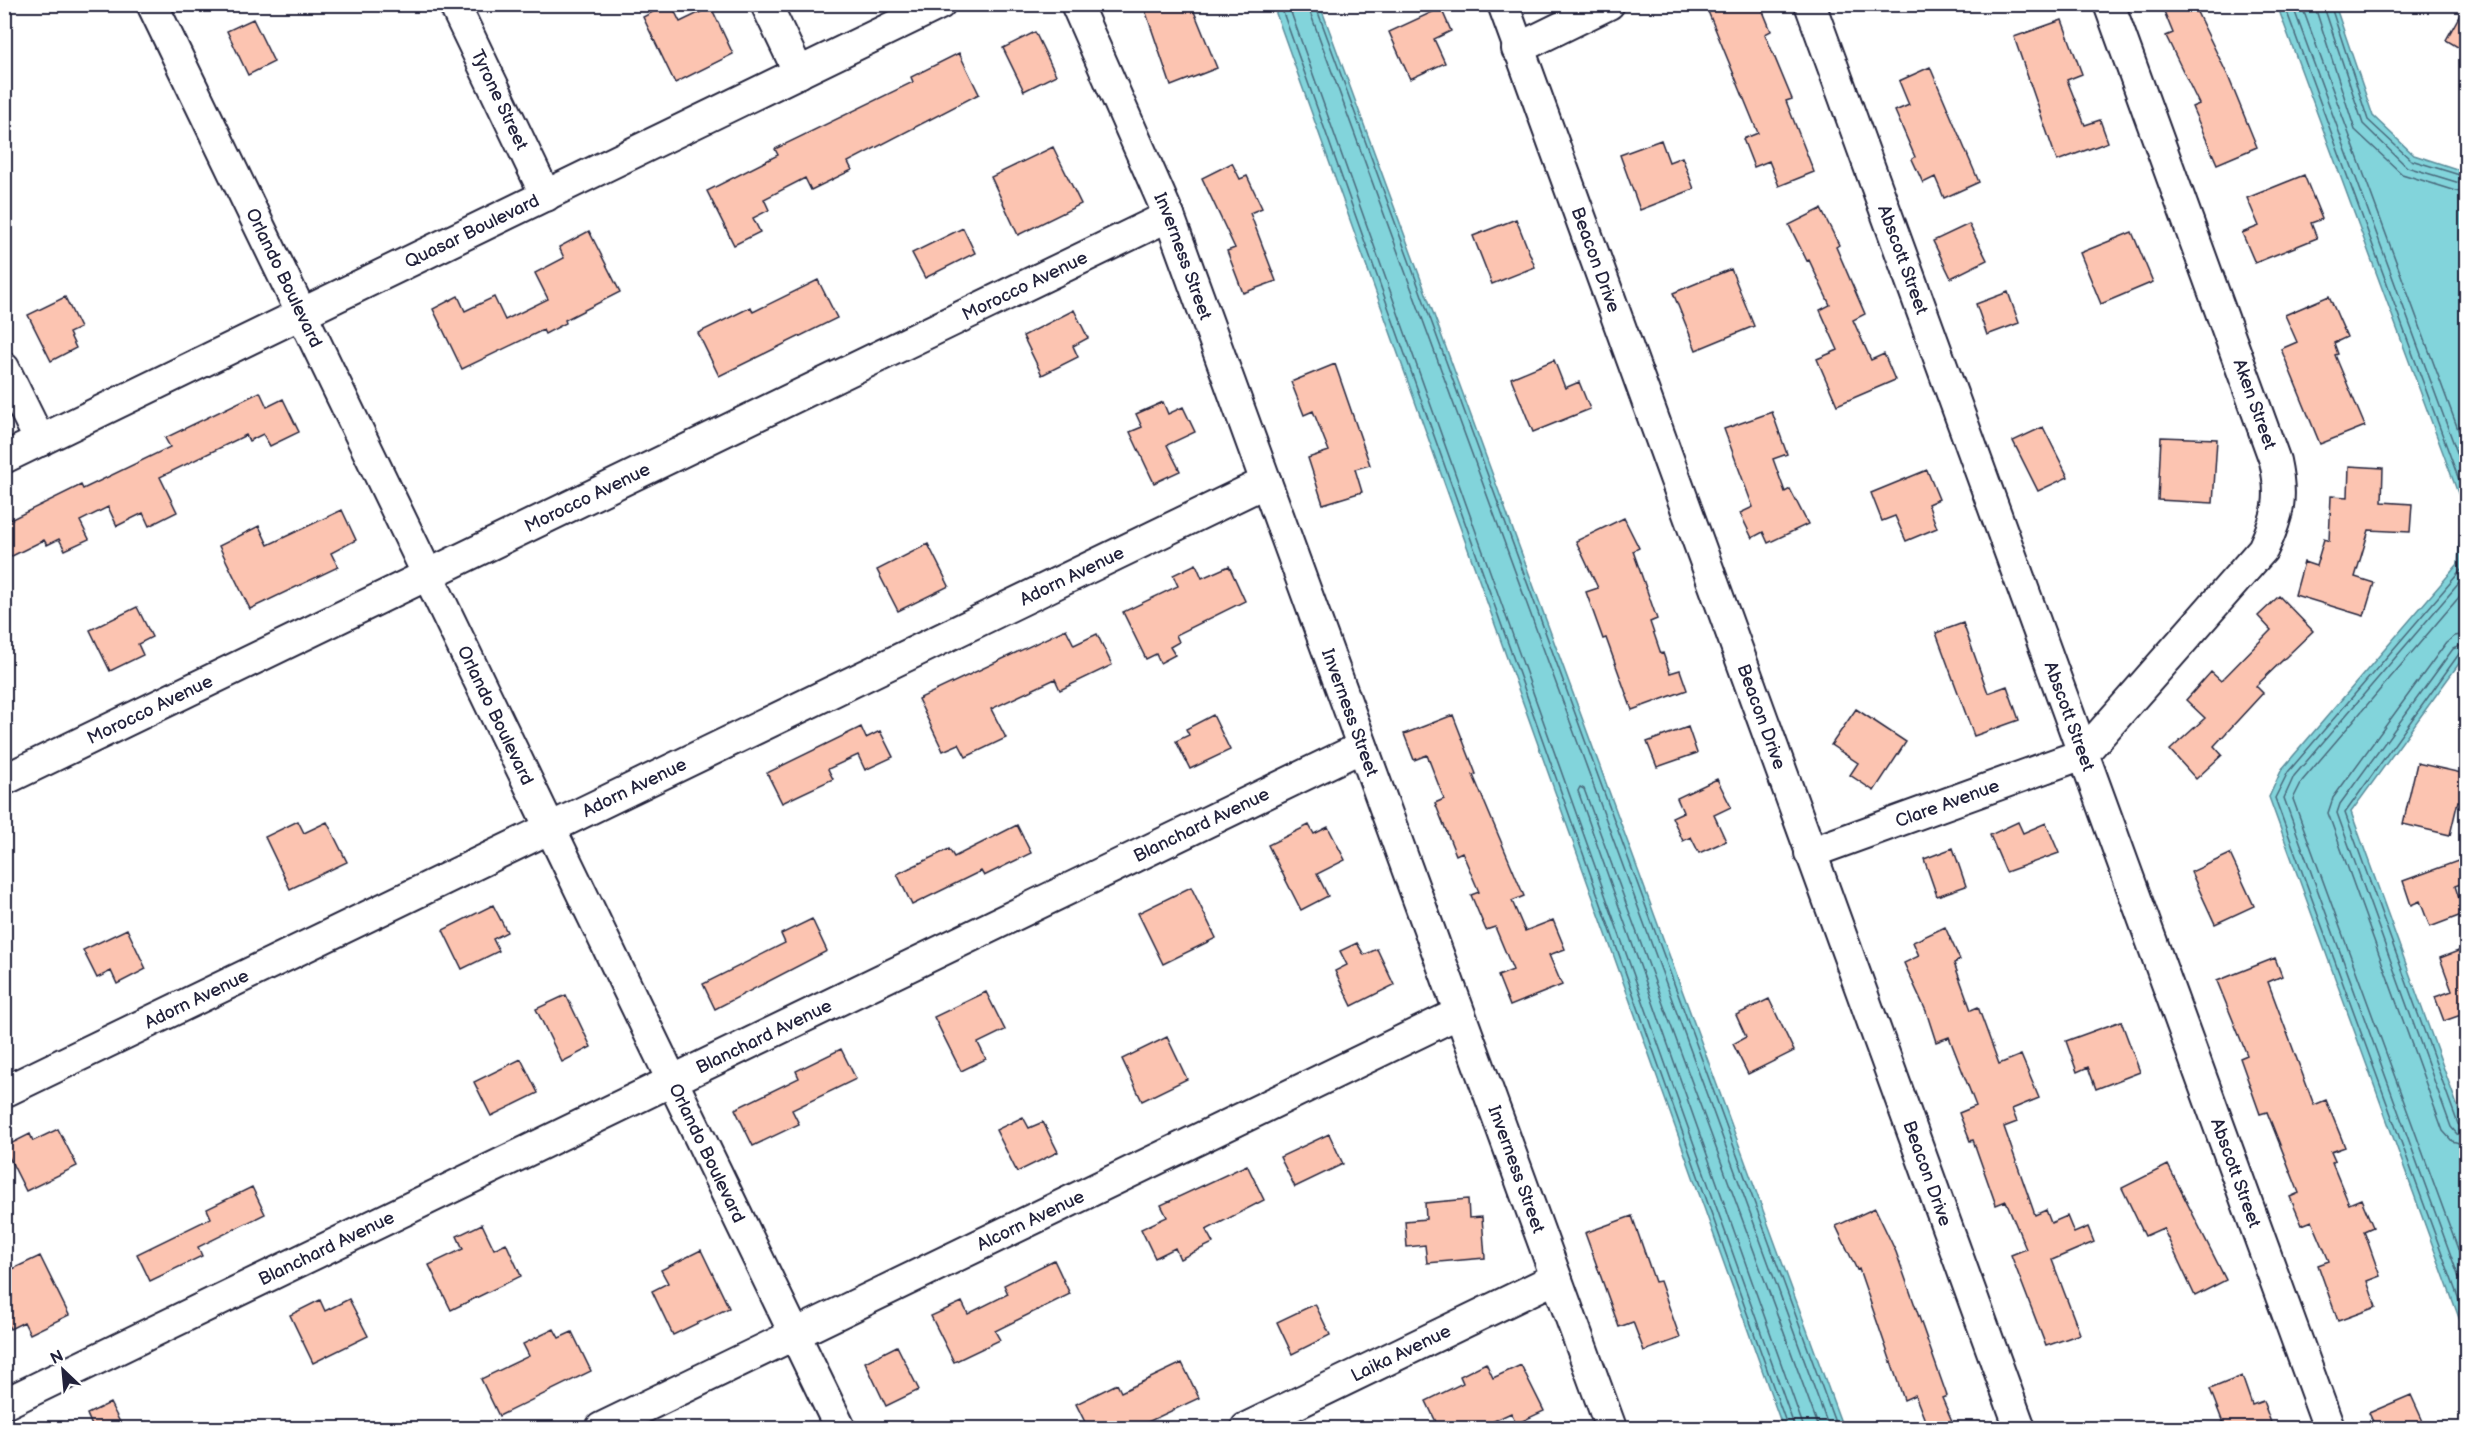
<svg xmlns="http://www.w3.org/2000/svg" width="2471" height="1433" font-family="'Balsamiq Sans',sans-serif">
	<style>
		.water { fill: #82d4db; stroke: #5c8d9b; stroke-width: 1.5 }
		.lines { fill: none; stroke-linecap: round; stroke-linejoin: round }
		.shore { stroke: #48697b; stroke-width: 1.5 }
		.building { fill: #fcc4b1; stroke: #22223b; stroke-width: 1.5 }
		.minor-casing { stroke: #22223b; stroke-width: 34 }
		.minor { stroke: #fff; stroke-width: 30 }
		.labels { text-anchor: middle; stroke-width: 4.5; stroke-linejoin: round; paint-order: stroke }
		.street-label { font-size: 18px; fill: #22223b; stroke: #fff }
	</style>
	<rect width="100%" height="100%" fill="#fff"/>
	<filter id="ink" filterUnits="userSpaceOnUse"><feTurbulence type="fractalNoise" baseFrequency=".0167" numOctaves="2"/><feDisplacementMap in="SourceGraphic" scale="12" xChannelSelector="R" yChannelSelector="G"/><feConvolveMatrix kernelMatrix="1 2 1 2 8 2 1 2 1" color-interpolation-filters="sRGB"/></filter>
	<g filter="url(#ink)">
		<!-- water -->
		<path class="water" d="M 1273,5 L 1320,5 L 1843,1428 L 1783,1428 Z
			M 2277,5 L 2335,5 L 2373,116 L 2414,155 L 2466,172 L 2466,654 L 2351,812 L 2466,1130 L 2466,1337 L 2269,797 L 2282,769 L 2458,564 L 2462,504 Z"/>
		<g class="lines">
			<!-- shore -->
			<path class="shore" d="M 1280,4 L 1788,1428
				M 1288,4 L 1795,1428
				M 1307,4 L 1829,1428
				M 1315,4 L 1837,1428
				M 2284,4 L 2466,499
				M 2292,4 L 2466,477
				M 2301,4 L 2466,451
				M 2314,4 L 2355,130 L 2402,174 L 2466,194
				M 2323,4 L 2363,124 L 2407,167 L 2466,185
				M 2330,4 L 2368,120 L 2411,160 L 2466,177
				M 2466,525 L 2463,568 L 2288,772 L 2275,798 L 2466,1319
				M 2466,575 L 2294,776 L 2284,798 L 2466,1297
				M 2466,589 L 2302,781 L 2293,799 L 2466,1271
				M 2466,634 L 2455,636 L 2446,643 L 2333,798 L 2328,813 L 2443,1131 L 2452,1141 L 2466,1145
				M 2466,643 L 2453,649 L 2340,804 L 2337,813 L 2451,1127 L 2457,1134 L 2466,1136
				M 2466,651 L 2459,654 L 2345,813 L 2458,1124 L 2466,1129
				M 1804,1428 L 1578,791 L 1580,787 L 1584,789 L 1819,1428"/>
		</g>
		<!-- building -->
		<path class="building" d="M 668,4 L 671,4 L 680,22 L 711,7 L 733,54 L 675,83 L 643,17 Z
			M 1143,4 L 1191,4 L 1217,68 L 1171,86 Z
			M 1705,4 L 1760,4 L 1771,31 L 1765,34 L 1792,99 L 1786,101 L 1814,172 L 1779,186 L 1769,161 L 1754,167 L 1743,139 L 1758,133 Z
			M 2161,4 L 2193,4 L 2228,76 L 2257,147 L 2217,164 L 2192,107 L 2199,104 L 2166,36 L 2173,33 Z
			M 2466,4 L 2466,52 L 2446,40 Z
			M 1441,8 L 1451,31 L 1434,39 L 1445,63 L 1410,79 L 1389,32 Z
			M 253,19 L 274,62 L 248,75 L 227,31 Z
			M 2062,20 L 2082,74 L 2067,80 L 2085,125 L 2100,120 L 2108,142 L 2057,161 L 2014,37 Z
			M 1035,32 L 1056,75 L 1024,91 L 1003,48 Z
			M 959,53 L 979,94 L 848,162 L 852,170 L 811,190 L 805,178 L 764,199 L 769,210 L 753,218 L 760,232 L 734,245 L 707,191 L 778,155 L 775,149 L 913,82 L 911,77 Z
			M 1930,67 L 1979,182 L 1944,198 L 1935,177 L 1923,183 L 1912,159 L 1915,157 L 1895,111 L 1909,105 L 1899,81 Z
			M 1661,140 L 1669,162 L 1682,157 L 1694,189 L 1640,210 L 1620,155 Z
			M 1053,147 L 1081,204 L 1018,235 L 991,177 Z
			M 1232,163 L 1240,179 L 1247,176 L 1262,208 L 1250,213 L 1276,281 L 1243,293 L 1227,251 L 1235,248 L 1202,178 Z
			M 2304,175 L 2322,219 L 2311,223 L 2317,238 L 2255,263 L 2242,233 L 2259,226 L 2247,198 Z
			M 1821,209 L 1839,245 L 1836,247 L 1865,314 L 1853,320 L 1871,360 L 1884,354 L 1895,380 L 1837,405 L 1817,359 L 1838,350 L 1820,310 L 1830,305 L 1809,260 L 1807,261 L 1789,225 Z
			M 1516,219 L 1535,267 L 1492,284 L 1473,236 Z
			M 1969,224 L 1987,260 L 1951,278 L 1933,241 Z
			M 963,228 L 975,253 L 925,278 L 912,253 Z
			M 589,231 L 620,292 L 565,320 L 566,323 L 545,334 L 543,330 L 462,369 L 433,309 L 458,296 L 465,311 L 494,297 L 505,320 L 548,299 L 535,273 L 564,258 L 559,247 Z
			M 2132,232 L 2153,282 L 2101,304 L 2080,253 Z
			M 1731,269 L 1754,326 L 1696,350 L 1673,293 Z
			M 818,280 L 837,318 L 719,376 L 698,333 L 751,307 L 753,312 Z
			M 2008,292 L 2019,323 L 1987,335 L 1976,304 Z
			M 2329,296 L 2347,337 L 2334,343 L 2338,354 L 2335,355 L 2365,426 L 2320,444 L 2281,349 L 2297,342 L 2285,315 Z
			M 65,297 L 80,328 L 69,333 L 76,348 L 51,361 L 28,315 Z
			M 1074,310 L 1088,338 L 1073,346 L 1078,357 L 1042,375 L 1023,336 Z
			M 1554,360 L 1565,388 L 1579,382 L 1590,409 L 1533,432 L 1511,378 Z
			M 1335,364 L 1370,465 L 1355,469 L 1362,492 L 1323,504 L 1308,458 L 1329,451 L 1313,411 L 1304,415 L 1291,382 Z
			M 260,392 L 267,407 L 283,399 L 299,432 L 270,446 L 263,434 L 249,441 L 246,435 L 160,477 L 177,512 L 149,526 L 143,513 L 117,526 L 108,507 L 80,521 L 89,539 L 65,550 L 59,539 L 47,545 L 44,540 L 4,560 L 4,523 L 81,485 L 83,489 L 170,447 L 165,438 Z
			M 1163,402 L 1168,414 L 1183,407 L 1195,432 L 1167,445 L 1180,471 L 1154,483 L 1130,432 L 1142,427 L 1136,414 Z
			M 1772,412 L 1787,454 L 1773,459 L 1785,492 L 1790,489 L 1808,524 L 1768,543 L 1763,532 L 1752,538 L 1740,513 L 1753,507 L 1724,429 Z
			M 2043,427 L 2068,477 L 2038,491 L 2013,441 Z
			M 2161,437 L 2217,439 L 2213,503 L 2158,500 Z
			M 2349,466 L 2383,468 L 2382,502 L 2412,504 L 2410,532 L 2369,530 L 2355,577 L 2374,583 L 2364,616 L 2295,595 L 2304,562 L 2316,566 L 2324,539 L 2329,541 L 2331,496 L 2348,497 Z
			M 1927,470 L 1939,499 L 1928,504 L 1937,528 L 1906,541 L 1895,516 L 1882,521 L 1871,493 Z
			M 342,510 L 356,540 L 331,553 L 338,567 L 250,609 L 219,546 L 259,526 L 268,545 Z
			M 1624,518 L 1639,548 L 1633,551 L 1657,619 L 1650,622 L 1661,654 L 1663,653 L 1670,673 L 1680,670 L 1687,690 L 1632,710 L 1606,638 L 1603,639 L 1586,592 L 1598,588 L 1576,541 Z
			M 928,544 L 949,586 L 898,611 L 877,570 Z
			M 1196,564 L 1202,578 L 1229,566 L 1245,601 L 1176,635 L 1179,642 L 1170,647 L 1175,655 L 1160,663 L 1156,654 L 1146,659 L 1123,612 L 1178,586 L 1173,575 Z
			M 2279,596 L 2313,631 L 2256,686 L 2263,693 L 2214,746 L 2222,755 L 2196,779 L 2170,750 L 2205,718 L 2186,700 L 2211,672 L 2221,681 L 2271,630 L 2258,616 Z
			M 137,607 L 152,637 L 138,644 L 143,655 L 110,671 L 90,630 Z
			M 1963,623 L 1988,693 L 2007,686 L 2019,720 L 1974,736 L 1936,633 Z
			M 1066,629 L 1074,645 L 1097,634 L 1112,665 L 1060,690 L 1055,679 L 991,709 L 1006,738 L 966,757 L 959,744 L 943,751 L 918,699 Z
			M 1856,709 L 1906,742 L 1874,791 L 1850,775 L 1858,763 L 1831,745 Z
			M 1213,715 L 1230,750 L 1190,769 L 1176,741 L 1189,735 L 1186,729 Z
			M 1453,715 L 1476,774 L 1473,775 L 1524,896 L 1512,901 L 1525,931 L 1553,920 L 1565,949 L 1549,955 L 1562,985 L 1510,1006 L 1498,976 L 1513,970 L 1495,927 L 1486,930 L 1471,895 L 1479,892 L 1462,852 L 1456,855 L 1435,803 L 1444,799 L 1427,755 L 1414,760 L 1404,734 Z
			M 861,727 L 866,738 L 880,731 L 893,757 L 865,770 L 858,755 L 828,769 L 833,779 L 782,803 L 767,773 Z
			M 1688,727 L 1697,753 L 1657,767 L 1647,742 Z
			M 2417,763 L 2466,774 L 2466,803 L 2458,801 L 2450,835 L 2403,824 Z
			M 1717,779 L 1731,807 L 1714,815 L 1726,841 L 1699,853 L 1691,837 L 1683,841 L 1672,817 L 1683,812 L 1677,798 Z
			M 298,821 L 304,833 L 327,822 L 347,862 L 290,889 L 265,837 Z
			M 2018,822 L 2023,833 L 2046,823 L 2059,853 L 2006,872 L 1990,835 Z
			M 1017,825 L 1031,853 L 984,876 L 981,871 L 912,905 L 897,874 L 949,849 L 954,857 Z
			M 1309,825 L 1314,834 L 1328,827 L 1345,860 L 1317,874 L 1328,896 L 1301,910 L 1268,845 Z
			M 1953,848 L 1966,886 L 1937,896 L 1924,859 Z
			M 2230,854 L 2254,906 L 2215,924 L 2191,872 Z
			M 2466,858 L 2466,882 L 2455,886 L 2464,914 L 2430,927 L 2420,901 L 2411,905 L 2403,881 Z
			M 1191,887 L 1216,938 L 1163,964 L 1138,913 Z
			M 493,905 L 507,932 L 493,939 L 499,951 L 462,969 L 443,930 Z
			M 812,919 L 827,951 L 715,1009 L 703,984 L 785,943 L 781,934 Z
			M 1945,927 L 1960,960 L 1954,963 L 1971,1010 L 1978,1007 L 1999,1064 L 2021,1055 L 2039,1098 L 2012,1109 L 2017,1122 L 2004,1127 L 2035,1215 L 2046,1210 L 2051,1223 L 2067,1216 L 2074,1233 L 2088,1227 L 2094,1242 L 2052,1260 L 2080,1334 L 2046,1346 L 2011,1255 L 2026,1249 L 2006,1201 L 1996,1205 L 1973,1140 L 1970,1141 L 1959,1113 L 1976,1106 L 1949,1037 L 1936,1042 L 1926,1011 L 1904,963 L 1919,956 L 1913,942 Z
			M 127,929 L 146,969 L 117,984 L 111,971 L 97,978 L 83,950 Z
			M 1357,943 L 1364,955 L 1377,949 L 1394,985 L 1352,1006 L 1335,971 L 1347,965 L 1340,951 Z
			M 2466,948 L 2466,1025 L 2465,1025 L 2461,1015 L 2444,1021 L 2435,997 L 2452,991 L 2440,958 Z
			M 2275,958 L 2282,976 L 2268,982 L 2283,1022 L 2314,1105 L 2326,1100 L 2345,1147 L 2331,1152 L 2335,1161 L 2332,1163 L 2349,1204 L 2361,1199 L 2373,1227 L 2364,1231 L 2380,1276 L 2367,1281 L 2376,1307 L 2338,1321 L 2318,1265 L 2329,1261 L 2312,1221 L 2302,1225 L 2290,1197 L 2299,1193 L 2267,1112 L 2260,1114 L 2240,1058 L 2247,1055 L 2217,981 Z
			M 986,992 L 1005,1030 L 978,1043 L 986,1059 L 961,1071 L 934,1017 Z
			M 566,995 L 591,1047 L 562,1062 L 536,1009 Z
			M 1769,999 L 1794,1051 L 1748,1074 L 1733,1044 L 1746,1037 L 1736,1015 Z
			M 2121,1021 L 2140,1072 L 2096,1089 L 2088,1067 L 2077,1072 L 2066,1041 Z
			M 1167,1037 L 1187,1079 L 1142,1101 L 1122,1059 Z
			M 841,1049 L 856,1079 L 792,1110 L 799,1124 L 753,1146 L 735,1109 L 799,1078 L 796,1071 Z
			M 521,1059 L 538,1093 L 491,1116 L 474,1082 Z
			M 1023,1117 L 1029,1128 L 1043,1122 L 1058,1152 L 1017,1172 L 996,1130 Z
			M 58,1129 L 77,1166 L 26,1191 L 4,1147 L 30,1134 L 33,1141 Z
			M 1329,1134 L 1343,1164 L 1295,1187 L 1280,1157 Z
			M 1247,1165 L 1264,1200 L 1206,1230 L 1213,1243 L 1180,1259 L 1175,1248 L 1155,1258 L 1141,1229 L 1167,1217 L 1161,1205 Z
			M 2168,1165 L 2226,1280 L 2195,1296 L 2163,1228 L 2145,1236 L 2122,1188 Z
			M 252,1187 L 265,1214 L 198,1247 L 202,1256 L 150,1281 L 137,1254 L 211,1218 L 207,1209 Z
			M 1468,1199 L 1469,1218 L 1482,1217 L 1485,1258 L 1427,1263 L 1425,1245 L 1407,1247 L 1405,1221 L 1426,1219 L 1425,1203 Z
			M 1875,1208 L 1896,1252 L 1947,1396 L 1942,1398 L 1955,1428 L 1928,1428 L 1915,1395 L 1904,1400 L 1859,1269 L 1857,1270 L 1836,1226 Z
			M 1632,1216 L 1655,1282 L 1660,1281 L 1680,1338 L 1644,1351 L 1633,1322 L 1619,1327 L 1585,1233 Z
			M 482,1224 L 494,1249 L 506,1243 L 521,1276 L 451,1310 L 429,1265 L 463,1249 L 457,1236 Z
			M 701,1250 L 729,1308 L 673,1335 L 652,1291 L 668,1283 L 661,1270 Z
			M 40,1256 L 69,1315 L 30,1334 L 24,1322 L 10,1329 L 4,1317 L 4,1273 Z
			M 1054,1260 L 1070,1294 L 995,1331 L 1000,1340 L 954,1362 L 931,1316 L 962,1302 L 968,1314 L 1008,1294 L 1004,1285 Z
			M 349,1299 L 368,1336 L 313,1363 L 290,1315 L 320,1300 L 325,1311 Z
			M 1315,1304 L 1330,1335 L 1292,1354 L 1277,1322 Z
			M 554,1329 L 559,1338 L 572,1332 L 591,1371 L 499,1416 L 481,1379 L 529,1356 L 523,1344 Z
			M 897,1346 L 919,1390 L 886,1406 L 865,1362 Z
			M 1182,1363 L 1199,1398 L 1135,1428 L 1088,1428 L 1076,1404 L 1117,1384 L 1121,1392 Z
			M 1486,1363 L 1493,1378 L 1521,1365 L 1544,1411 L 1516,1424 L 1511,1413 L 1479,1428 L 1439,1428 L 1426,1401 L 1463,1383 L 1460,1376 Z
			M 2242,1376 L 2252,1405 L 2263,1401 L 2273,1428 L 2225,1428 L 2210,1389 Z
			M 2411,1395 L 2426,1428 L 2376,1428 L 2369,1413 Z
			M 110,1403 L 123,1428 L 93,1428 L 87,1414 Z"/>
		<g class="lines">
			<!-- minor casing -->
			<g class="minor-casing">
				<g id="minor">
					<path id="s1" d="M 152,4 L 840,1428"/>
					<path id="s2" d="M 454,4 L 546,196"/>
					<path d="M 766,4 L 799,73"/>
					<path id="s3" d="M 1076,4 L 1169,216 L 1611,1428"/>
					<path id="s4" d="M 1503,4 L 2020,1428"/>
					<path id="s5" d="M 1810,4 L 2329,1428"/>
					<path d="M 1517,49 L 1609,4"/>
					<path d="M 4,368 L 40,441"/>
					<path id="s6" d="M 4,458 L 940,4"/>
					<path id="s7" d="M 4,780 L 1169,216"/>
					<path id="s8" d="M 1810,853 L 2083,754 L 2263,549 C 2279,515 2283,498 2275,461 L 2109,4"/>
					<path id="s9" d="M 4,1092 L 1266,482"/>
					<path id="s10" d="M 4,1404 L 1362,747"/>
					<path id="s11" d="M 601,1428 L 1459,1013"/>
					<path id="s12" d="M 1246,1428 L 1556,1278"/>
				</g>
			</g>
			<!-- minor -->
			<use href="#minor" class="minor"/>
		</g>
	</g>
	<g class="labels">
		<!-- street labels -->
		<g class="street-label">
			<text dy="6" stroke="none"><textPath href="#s2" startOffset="106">Tyrone Street</textPath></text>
			<text dy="6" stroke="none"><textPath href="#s6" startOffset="520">Quasar Boulevard</textPath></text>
			<text dy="6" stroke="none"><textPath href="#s3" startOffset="274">Inverness Street</textPath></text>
			<text dy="6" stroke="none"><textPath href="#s4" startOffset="272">Beacon Drive</textPath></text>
			<text dy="6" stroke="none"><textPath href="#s5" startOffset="272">Abscott Street</textPath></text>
			<text dy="6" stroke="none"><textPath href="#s1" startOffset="304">Orlando Boulevard</textPath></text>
			<text dy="6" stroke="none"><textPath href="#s7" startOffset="1134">Morocco Avenue</textPath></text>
			<text transform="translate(2255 404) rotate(70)" y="6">Aken Street</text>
			<text dy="6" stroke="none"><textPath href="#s7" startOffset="648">Morocco Avenue</textPath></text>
			<text dy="6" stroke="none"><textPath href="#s9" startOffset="1186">Adorn Avenue</textPath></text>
			<text dy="6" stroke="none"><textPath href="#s7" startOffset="162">Morocco Avenue</textPath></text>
			<text dy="6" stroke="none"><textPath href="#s3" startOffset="760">Inverness Street</textPath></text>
			<text dy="6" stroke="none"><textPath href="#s1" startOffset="790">Orlando Boulevard</textPath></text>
			<text dy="6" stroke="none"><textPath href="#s5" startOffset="758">Abscott Street</textPath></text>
			<text dy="6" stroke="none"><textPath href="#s4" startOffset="758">Beacon Drive</textPath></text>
			<text dy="6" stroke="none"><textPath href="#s9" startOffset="700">Adorn Avenue</textPath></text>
			<text dy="6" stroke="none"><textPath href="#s8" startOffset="146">Clare Avenue</textPath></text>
			<text dy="6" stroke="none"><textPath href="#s10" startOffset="1330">Blanchard Avenue</textPath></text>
			<text dy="6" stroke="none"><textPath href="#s9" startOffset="214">Adorn Avenue</textPath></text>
			<text dy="6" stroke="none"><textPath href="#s10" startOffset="844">Blanchard Avenue</textPath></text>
			<text dy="6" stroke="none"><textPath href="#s1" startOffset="1276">Orlando Boulevard</textPath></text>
			<text dy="6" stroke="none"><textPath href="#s3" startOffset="1246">Inverness Street</textPath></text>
			<text dy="6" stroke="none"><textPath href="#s4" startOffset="1244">Beacon Drive</textPath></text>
			<text dy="6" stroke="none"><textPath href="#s5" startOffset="1244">Abscott Street</textPath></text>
			<text dy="6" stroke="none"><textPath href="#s11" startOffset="477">Alcorn Avenue</textPath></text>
			<text dy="6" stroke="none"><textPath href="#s10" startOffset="358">Blanchard Avenue</textPath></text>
			<text dy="6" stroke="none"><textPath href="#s12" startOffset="172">Laika Avenue</textPath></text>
		</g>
	</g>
	<!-- margin -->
	<rect width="2471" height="1433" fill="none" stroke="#fff" stroke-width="24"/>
	<rect x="12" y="12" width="2447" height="1409" fill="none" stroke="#22223b" stroke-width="2" filter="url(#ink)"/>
	<!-- north arrow -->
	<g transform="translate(63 1370) rotate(334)" stroke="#ffffff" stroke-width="4.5" paint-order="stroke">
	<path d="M0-4.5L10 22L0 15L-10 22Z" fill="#22223b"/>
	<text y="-9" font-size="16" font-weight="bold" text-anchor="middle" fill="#22223b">N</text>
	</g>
</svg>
